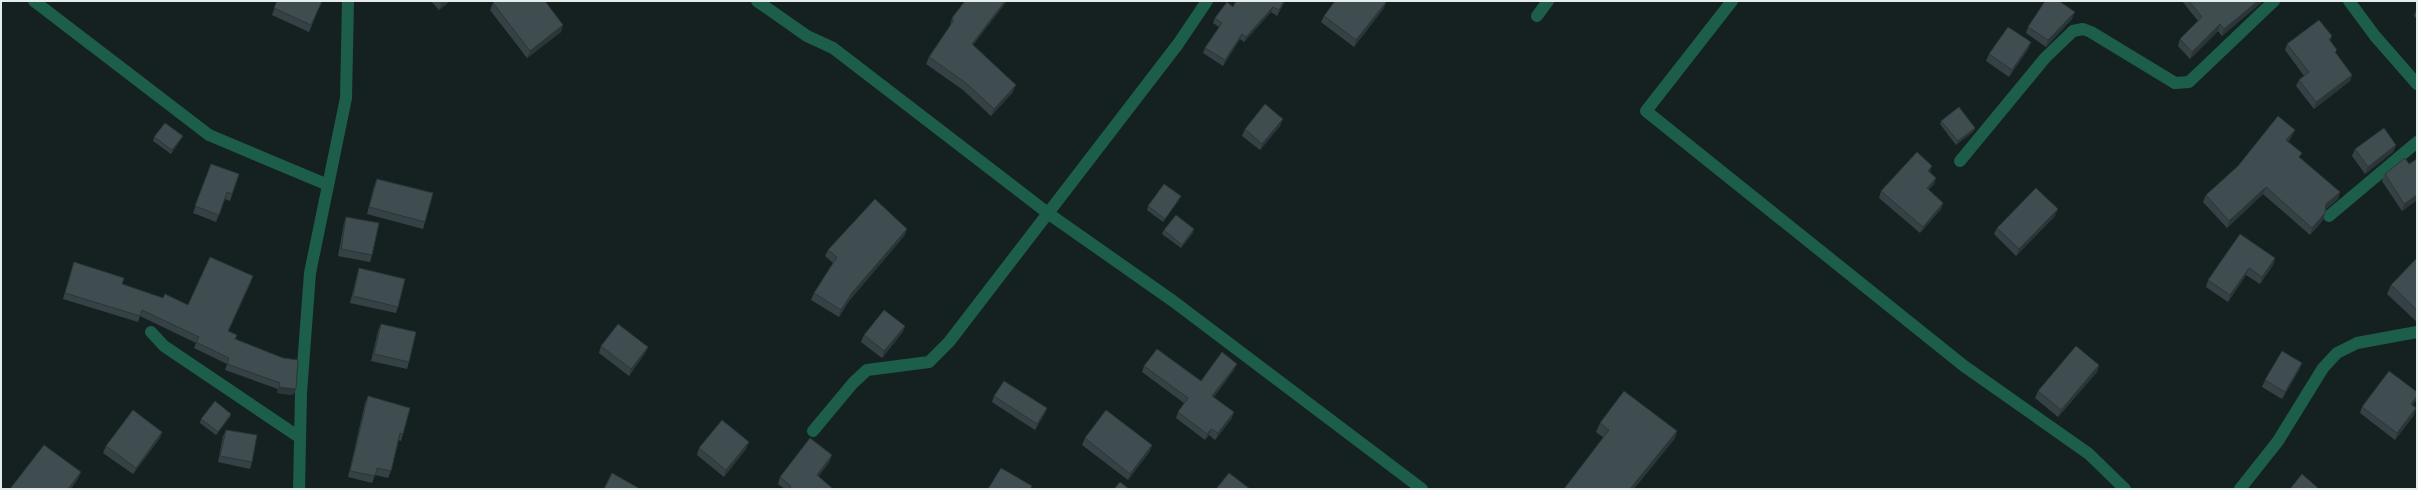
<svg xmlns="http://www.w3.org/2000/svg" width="2418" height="490" font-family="'Space Grotesk',sans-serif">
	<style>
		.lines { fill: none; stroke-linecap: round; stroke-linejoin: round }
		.street { stroke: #1c5e4a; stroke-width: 12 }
		.wall { fill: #364145 }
		.shaded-wall { fill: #2c3538 }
		.building { fill: #3f4c50; stroke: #2c3538 }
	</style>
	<rect width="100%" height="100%" fill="#152121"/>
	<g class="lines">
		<!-- street -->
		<path class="street" d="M 34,1 L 209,135 L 328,185
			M 757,1 L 807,36 L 833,48 L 1049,214 L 1173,301 L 1422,489
			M 1732,1 L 1646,111 L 1964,366 L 2089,454 L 2125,489
			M 2349,1 L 2375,36 L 2417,84
			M 1537,16 L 1548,1
			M 1960,161 L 2045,58 L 2073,31 L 2083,29 L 2091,32 L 2175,83 L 2189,82 L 2274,1
			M 2329,216 L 2417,142
			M 151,332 L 164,346 L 299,437
			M 813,431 L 853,383 L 867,370 L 929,362 L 949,342 L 1178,44 L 1207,1
			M 299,489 L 301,393 L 310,273 L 346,98 L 348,1
			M 2240,489 L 2278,441 L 2323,368 L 2337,353 L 2357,343 L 2417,332"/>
	</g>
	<!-- wall -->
	<path class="wall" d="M 277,1 L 322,1 L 309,32 L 272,15 Z
		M 431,1 L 450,1 L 439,10 Z
		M 965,1 L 1007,1 L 973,45 L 1013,92 L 991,116 L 963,90 L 926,64 L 929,57 L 951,26 L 950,25 L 952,18 Z
		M 1236,1 L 1285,1 L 1277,16 L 1271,12 L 1244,42 L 1240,39 L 1223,66 L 1203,53 L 1205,48 L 1219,27 L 1213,23 L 1215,18 L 1233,7 Z
		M 2182,1 L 2263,1 L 2222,36 L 2218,31 L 2190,59 L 2178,46 L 2180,39 L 2198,21 Z
		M 493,3 L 561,32 L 527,58 L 490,10 Z
		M 1384,8 L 1354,47 L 1321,22 L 1324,16 Z
		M 2417,8 L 2417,19 L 2414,16 Z
		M 2072,19 L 2046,47 L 2026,33 L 2028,27 Z
		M 2332,36 L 2330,41 L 2336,53 L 2352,75 L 2350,81 L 2314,109 L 2296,86 L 2299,80 L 2304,76 L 2285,50 L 2287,44 Z
		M 2031,42 L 2028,49 L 2009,77 L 1986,61 L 1989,54 Z
		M 1941,121 L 1975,128 L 1974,131 L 1956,145 L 1940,124 Z
		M 1280,126 L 1260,150 L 1242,136 L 1245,129 Z
		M 2292,136 L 2288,142 L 2300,158 L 2340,192 L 2338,199 L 2326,209 L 2325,213 L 2323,220 L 2310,235 L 2263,194 L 2227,228 L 2203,202 L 2206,195 Z
		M 154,137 L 181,139 L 171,154 L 153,141 Z
		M 2396,145 L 2393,152 L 2365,174 L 2352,156 L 2355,149 Z
		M 2417,159 L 2417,200 L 2402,211 L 2382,181 L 2385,174 L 2409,164 Z
		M 211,164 L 239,174 L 230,201 L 225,199 L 216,222 L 193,213 Z
		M 1930,172 L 1936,178 L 1934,184 L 1928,190 L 1943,203 L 1941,209 L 1920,233 L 1879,198 L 1881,191 Z
		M 377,179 L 425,222 L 423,229 L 367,214 L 374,186 Z
		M 1181,196 L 1179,200 L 1163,222 L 1147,210 L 1148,206 Z
		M 2055,216 L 2016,256 L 1994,234 L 1997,228 Z
		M 346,217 L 372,255 L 370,262 L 338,256 L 344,223 Z
		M 1164,230 L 1193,233 L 1181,248 L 1162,234 Z
		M 905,235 L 849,301 L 839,317 L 811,300 L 814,293 L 833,263 L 825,256 L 828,250 Z
		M 2275,258 L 2273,265 L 2260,284 L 2246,275 L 2228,302 L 2206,287 L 2208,280 Z
		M 2417,258 L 2417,322 L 2387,294 L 2391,285 Z
		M 74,262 L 122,284 L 163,298 L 188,305 L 251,282 L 228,331 L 237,335 L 235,340 L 296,389 L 293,395 L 277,393 L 278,389 L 225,370 L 227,364 L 194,348 L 196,343 L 140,316 L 138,322 L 63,299 Z
		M 359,268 L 398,307 L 396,313 L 350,303 L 357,275 Z
		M 381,324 L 409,362 L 407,369 L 371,361 L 378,331 Z
		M 905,326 L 902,333 L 882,358 L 861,342 L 864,335 Z
		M 601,346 L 648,347 L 645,353 L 629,376 L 599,353 Z
		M 2302,363 L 2299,370 L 2282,399 L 2262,387 L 2265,380 Z
		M 2099,365 L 2097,372 L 2058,417 L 2035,398 L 2038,391 Z
		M 1144,366 L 1201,381 L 1234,370 L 1214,397 L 1232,418 L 1215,440 L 1209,435 L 1205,440 L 1176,418 L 1178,412 L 1184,403 L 1142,372 Z
		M 368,396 L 403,434 L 401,441 L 398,440 L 391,471 L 388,478 L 375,475 L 372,483 L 348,477 L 365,403 Z
		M 994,396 L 1045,413 L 1035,430 L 992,402 Z
		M 2416,400 L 2413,405 L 2414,415 L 2395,440 L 2360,413 L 2362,407 Z
		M 231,414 L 230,417 L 216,435 L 200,423 L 201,419 Z
		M 1600,423 L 1677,431 L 1674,440 L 1604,438 L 1596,432 Z
		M 226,430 L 252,462 L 250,469 L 218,462 L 223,436 Z
		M 162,432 L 160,438 L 133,474 L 103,453 L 106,446 Z
		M 1085,438 L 1152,445 L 1150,451 L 1128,480 L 1082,445 Z
		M 699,448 L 746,449 L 724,477 L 697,455 Z
		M 830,461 L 818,477 L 833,489 L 785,489 L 778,484 L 780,477 Z"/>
	<!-- shaded-wall -->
	<path class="shaded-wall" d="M 444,1 L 450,1 L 439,10 L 441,4 Z
		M 1005,1 L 1007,1 L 969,50 L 972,44 Z
		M 1284,1 L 1285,1 L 1277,16 L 1279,10 Z
		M 1387,1 L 1384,8 L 1354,47 L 1356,40 Z
		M 2258,1 L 2263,1 L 2222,36 L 2224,29 Z
		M 1273,7 L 1271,12 L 1244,42 L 1246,37 Z
		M 2075,12 L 2072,19 L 2046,47 L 2048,40 Z
		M 2220,24 L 2218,31 L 2190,59 L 2192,52 Z
		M 563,25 L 561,32 L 527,58 L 530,51 Z
		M 1242,34 L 1240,39 L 1223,66 L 1225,60 Z
		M 2031,42 L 2028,49 L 2009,77 L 2012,70 Z
		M 2352,75 L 2350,81 L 2314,109 L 2316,102 Z
		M 1016,85 L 1013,92 L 991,116 L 994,109 Z
		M 1283,119 L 1280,126 L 1260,150 L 1262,144 Z
		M 1975,128 L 1974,131 L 1956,145 L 1958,141 Z
		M 2295,130 L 2292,136 L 2284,147 L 2286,140 Z
		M 183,136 L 171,154 L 172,150 Z
		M 2396,145 L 2393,152 L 2365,174 L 2368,167 Z
		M 1932,166 L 1930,172 L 1926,177 L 1928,171 Z
		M 1936,178 L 1934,184 L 1924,194 L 1927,188 Z
		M 2266,187 L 2263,194 L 2227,228 L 2229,221 Z
		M 2340,192 L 2338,199 L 2324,211 L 2326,204 Z
		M 2417,195 L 2417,200 L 2402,211 L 2404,204 Z
		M 1181,196 L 1179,200 L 1163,222 L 1165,219 Z
		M 1943,203 L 1941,209 L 1920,233 L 1923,227 Z
		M 2058,209 L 2055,216 L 2016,256 L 2019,249 Z
		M 2325,213 L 2323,220 L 2310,235 L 2312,228 Z
		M 907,229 L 905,235 L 849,301 L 839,317 L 841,310 L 851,294 Z
		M 1194,229 L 1193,233 L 1181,248 L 1182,245 Z
		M 2275,258 L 2273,265 L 2260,284 L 2262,277 Z
		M 2249,268 L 2246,275 L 2228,302 L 2230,295 Z
		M 253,276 L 251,282 L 226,337 L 228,331 Z
		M 905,326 L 902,333 L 882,358 L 884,351 Z
		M 648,347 L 645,353 L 629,376 L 631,369 Z
		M 2302,363 L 2299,370 L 2282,399 L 2285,392 Z
		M 1237,364 L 1234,370 L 1210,402 L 1212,396 Z
		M 2099,365 L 2097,372 L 2058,417 L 2061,410 Z
		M 279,387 L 296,389 L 293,395 L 277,393 Z
		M 2417,396 L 2416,400 L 2409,411 L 2411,404 Z
		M 1047,408 L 1045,413 L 1035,430 L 1037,424 Z
		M 2416,408 L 2414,415 L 2395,440 L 2397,433 Z
		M 1234,412 L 1232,418 L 1215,440 L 1218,433 Z
		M 231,414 L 230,417 L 216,435 L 218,432 Z
		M 1211,429 L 1209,435 L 1205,440 L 1207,434 Z
		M 1677,431 L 1674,440 L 1634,489 L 1630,489 Z
		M 162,432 L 160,438 L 133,474 L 136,468 Z
		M 749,442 L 746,449 L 724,477 L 726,470 Z
		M 1152,445 L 1150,451 L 1128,480 L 1130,474 Z
		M 832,455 L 830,461 L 814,482 L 817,475 Z
		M 81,472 L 78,479 L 71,489 L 68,489 Z"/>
	<!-- building -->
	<path class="building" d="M 277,1 L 322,1 L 311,25 L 274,8 Z
		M 439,1 L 444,1 L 441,4 Z
		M 495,1 L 545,1 L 563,25 L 530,51 L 493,3 Z
		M 965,1 L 1005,1 L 972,44 L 1016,85 L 994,109 L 966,83 L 929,57 L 954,20 L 952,18 Z
		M 1236,1 L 1284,1 L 1279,10 L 1273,7 L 1246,37 L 1242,34 L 1225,60 L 1205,48 L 1222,23 L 1215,18 L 1227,2 L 1233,7 Z
		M 1335,1 L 1387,1 L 1356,40 L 1324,16 Z
		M 2045,1 L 2059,1 L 2075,12 L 2048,40 L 2028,27 Z
		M 2189,1 L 2258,1 L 2224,29 L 2220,24 L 2192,52 L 2180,39 L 2202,17 Z
		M 2319,20 L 2332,36 L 2329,39 L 2337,50 L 2335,52 L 2352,75 L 2316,102 L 2299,80 L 2309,72 L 2287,44 Z
		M 2008,27 L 2031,42 L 2012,70 L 1989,54 Z
		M 1265,104 L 1283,119 L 1262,144 L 1245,129 Z
		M 1959,107 L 1975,128 L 1958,141 L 1941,121 Z
		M 2278,116 L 2295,130 L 2286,140 L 2302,153 L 2299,157 L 2340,192 L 2326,204 L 2325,213 L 2312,228 L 2266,187 L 2229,221 L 2206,195 L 2238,166 Z
		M 165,123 L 183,136 L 172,150 L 154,137 Z
		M 2384,128 L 2396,145 L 2368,167 L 2355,149 Z
		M 1917,152 L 1932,166 L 1928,171 L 1936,178 L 1927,188 L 1943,203 L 1923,227 L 1881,191 Z
		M 2405,158 L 2409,164 L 2417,159 L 2417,195 L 2404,204 L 2385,174 Z
		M 211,164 L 239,174 L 232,194 L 227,192 L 219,215 L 195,206 Z
		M 377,179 L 433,193 L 425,222 L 369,207 Z
		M 1164,184 L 1181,196 L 1165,219 L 1148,206 Z
		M 2036,188 L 2058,209 L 2019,249 L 1997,228 Z
		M 875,199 L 907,229 L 851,294 L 841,310 L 814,293 L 837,257 L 828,250 Z
		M 1176,215 L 1194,229 L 1182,245 L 1164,230 Z
		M 346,217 L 379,223 L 372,255 L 341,249 Z
		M 2240,234 L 2275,258 L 2262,277 L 2249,268 L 2230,295 L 2208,280 Z
		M 210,257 L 253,276 L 228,331 L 237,335 L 235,339 L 283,358 L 298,360 L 296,389 L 279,387 L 280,383 L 227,364 L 229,358 L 196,342 L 199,337 L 142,310 L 140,316 L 65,293 L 74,262 L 124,278 L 122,284 L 163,298 L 165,294 L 188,305 Z
		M 2417,258 L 2417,310 L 2391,285 Z
		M 359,268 L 405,279 L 398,307 L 353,296 Z
		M 884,310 L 905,326 L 884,351 L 864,335 Z
		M 381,324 L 416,332 L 409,362 L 374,354 Z
		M 618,324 L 648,347 L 631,369 L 601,346 Z
		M 2076,346 L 2099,365 L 2061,410 L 2038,391 Z
		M 1157,349 L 1201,381 L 1222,352 L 1237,364 L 1212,396 L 1234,412 L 1218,433 L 1211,429 L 1207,434 L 1178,412 L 1188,398 L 1144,366 Z
		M 2282,351 L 2302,363 L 2285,392 L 2265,380 Z
		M 2389,371 L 2417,392 L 2417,396 L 2411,404 L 2416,408 L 2397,433 L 2362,407 Z
		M 1004,381 L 1047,408 L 1037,424 L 994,396 Z
		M 1624,391 L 1677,431 L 1630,489 L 1564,489 L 1609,430 L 1600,423 Z
		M 368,396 L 410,408 L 403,434 L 400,433 L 391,471 L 377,468 L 375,476 L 350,471 Z
		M 215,401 L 231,414 L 218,432 L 201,419 Z
		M 133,410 L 162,432 L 136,468 L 106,446 Z
		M 1106,410 L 1152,445 L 1130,474 L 1085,438 Z
		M 722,420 L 749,442 L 726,470 L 699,448 Z
		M 226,430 L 257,435 L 252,462 L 220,456 Z
		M 810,438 L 832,455 L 817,475 L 833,489 L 789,489 L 791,486 L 780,477 Z
		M 44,445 L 81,472 L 68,489 L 10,489 Z
		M 1001,468 L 1032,486 L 1030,489 L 988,489 Z
		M 612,473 L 640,489 L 604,489 Z
		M 1229,473 L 1250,489 L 1216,489 Z
		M 2302,474 L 2319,489 L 2290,489 Z
		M 1120,482 L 1129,489 L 1114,489 Z"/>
	<!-- border -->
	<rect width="2418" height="490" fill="none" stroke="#e4ecec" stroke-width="4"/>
</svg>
